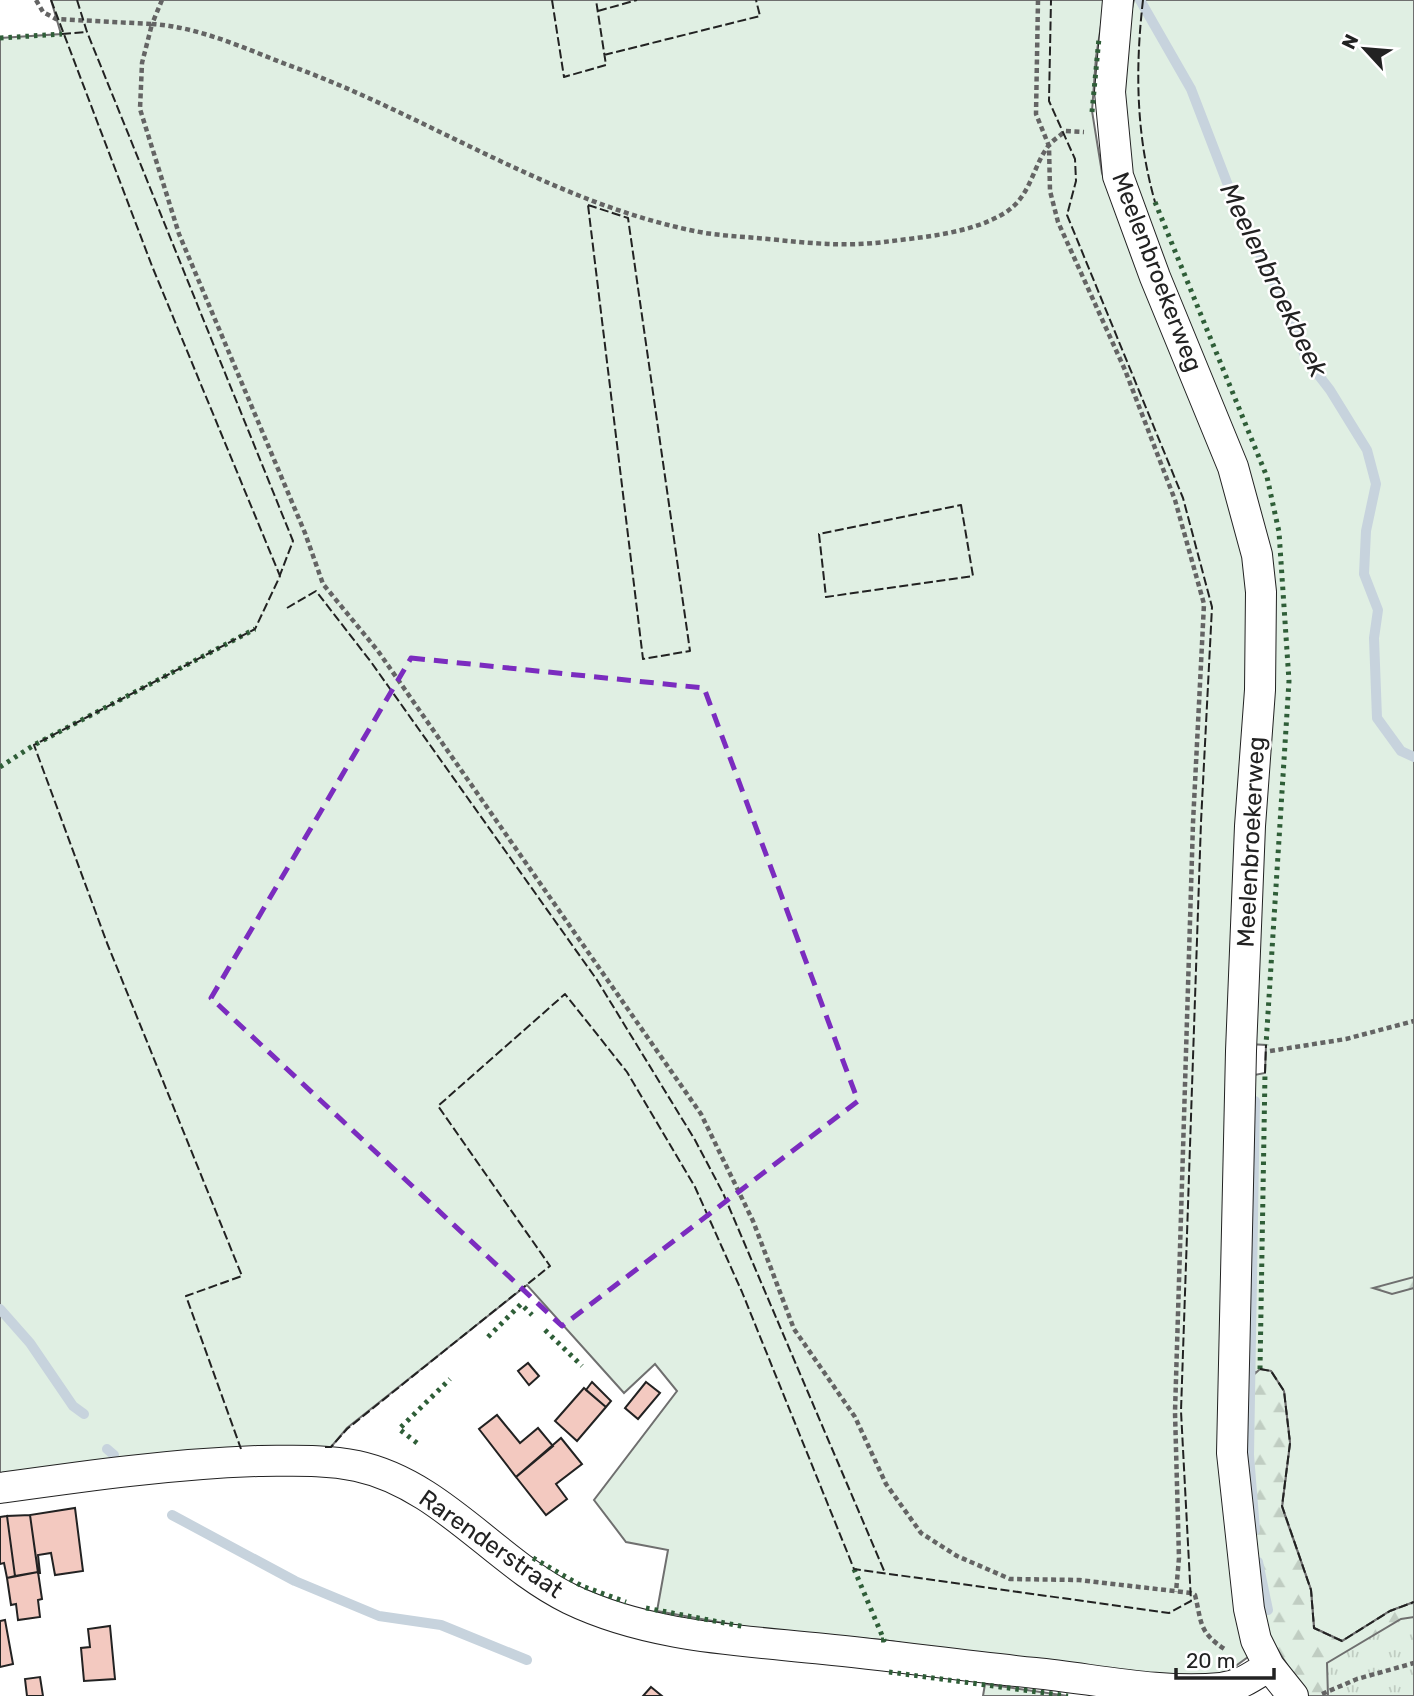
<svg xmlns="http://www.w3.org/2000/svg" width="1414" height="1696" font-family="Rubik,sans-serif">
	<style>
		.grass { fill: #e0efe3; stroke: #6f6f6f; stroke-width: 2 }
		.forest { fill: url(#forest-firs); stroke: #6f6f6f; stroke-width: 2 }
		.park { fill: url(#park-tufts); stroke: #6f6f6f; stroke-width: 2 }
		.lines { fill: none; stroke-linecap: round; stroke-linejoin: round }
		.stream { stroke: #c7d3dd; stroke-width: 10 }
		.building { fill: #f3c9c0; stroke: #222; stroke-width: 2 }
		.minor-casing { stroke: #222; stroke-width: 32 }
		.path { stroke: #646464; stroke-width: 4.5; stroke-dasharray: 5 3.5; stroke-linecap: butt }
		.minor { stroke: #fff; stroke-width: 30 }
		.hedge { stroke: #2f5e38; stroke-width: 5; stroke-dasharray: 3.5 5; stroke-linecap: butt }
		.fence { stroke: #222; stroke-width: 2; stroke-dasharray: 9 3.5; stroke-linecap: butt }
		.marked { fill: none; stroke: #7b2cbf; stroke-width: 5; stroke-dasharray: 14 9; stroke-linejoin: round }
		.labels { text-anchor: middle; stroke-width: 5; stroke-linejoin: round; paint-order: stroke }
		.street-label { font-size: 24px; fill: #222; stroke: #fff }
		.water-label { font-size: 26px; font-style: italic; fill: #222; stroke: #fff }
	</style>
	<defs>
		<pattern id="forest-firs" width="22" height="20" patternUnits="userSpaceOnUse" patternTransform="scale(1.75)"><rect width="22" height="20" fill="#e0efe3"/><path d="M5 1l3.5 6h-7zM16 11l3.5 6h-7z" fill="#c0cdc2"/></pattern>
		<pattern id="park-tufts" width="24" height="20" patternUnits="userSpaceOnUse" patternTransform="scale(1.75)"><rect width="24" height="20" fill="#e0efe3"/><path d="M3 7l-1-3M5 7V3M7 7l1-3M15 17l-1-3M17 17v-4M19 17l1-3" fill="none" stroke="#c0cdc2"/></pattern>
	</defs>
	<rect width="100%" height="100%" fill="#fff"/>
	<!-- grass -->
	<path class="grass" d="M 51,0 L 1105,0 L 1096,57 L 1092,111 L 1102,173 L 1117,215 L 1212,436 L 1252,573 L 1242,822 L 1248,1657 L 1230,1670 L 1213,1676 L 1160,1676 L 978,1656 L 884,1640 L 774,1632 L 657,1611 L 668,1550 L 626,1542 L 594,1500 L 677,1391 L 655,1364 L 624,1393 L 527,1285 L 347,1428 L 331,1447 L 239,1449 L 0,1475 L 0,38 L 61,34 Z
		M 1134,0 L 1414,0 L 1414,1602 L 1390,1611 L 1342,1641 L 1314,1628 L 1311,1590 L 1282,1506 L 1290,1443 L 1284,1392 L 1255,1372 L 1249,1379 L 1249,1076 L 1265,1073 L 1266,1045 L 1249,1044 L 1273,591 L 1139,210 L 1122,138 L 1127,29 Z
		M 985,1684 L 1068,1696 L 983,1696 Z"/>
	<!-- forest -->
	<path class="forest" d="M 1414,1277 L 1414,1288 L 1392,1294 L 1373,1288 Z
		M 1260,1369 L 1271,1371 L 1284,1391 L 1290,1443 L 1282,1507 L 1311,1590 L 1314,1628 L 1342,1641 L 1390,1611 L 1414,1602 L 1414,1696 L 1307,1696 L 1263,1627 L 1246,1455 L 1249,1379 Z"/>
	<!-- park -->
	<path class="park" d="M 1414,1617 L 1414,1696 L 1328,1696 L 1327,1663 L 1401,1619 Z"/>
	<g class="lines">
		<!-- stream -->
		<path class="stream" d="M 1140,0 L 1191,89 L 1236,206 L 1288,310 L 1306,359 L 1330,390 L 1367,450 L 1376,484 L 1366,531 L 1364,574 L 1378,610 L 1374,638 L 1377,718 L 1401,751 L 1414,757
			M 1255,1101 L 1249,1455 L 1255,1530
			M 0,1309 L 30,1343 L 73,1406 L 84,1414
			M 107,1449 L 114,1455
			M 172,1515 L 295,1581 L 379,1616 L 441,1625 L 527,1660
			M 1258,1562 L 1268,1610"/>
	</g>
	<!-- building -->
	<path class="building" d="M 528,1363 L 539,1376 L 529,1385 L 518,1371 Z
		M 592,1382 L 611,1401 L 606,1407 L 586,1390 Z
		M 646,1382 L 660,1393 L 638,1419 L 625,1408 Z
		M 584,1388 L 606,1407 L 577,1441 L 555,1421 Z
		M 497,1415 L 520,1443 L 538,1428 L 553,1446 L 516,1477 L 479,1429 Z
		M 561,1438 L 582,1464 L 556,1484 L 567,1499 L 546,1515 L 516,1477 Z
		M 75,1508 L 83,1571 L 55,1575 L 51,1553 L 38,1555 L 40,1573 L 38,1573 L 30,1515 Z
		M 30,1515 L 38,1572 L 15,1576 L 7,1516 Z
		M 7,1516 L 15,1576 L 7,1578 L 4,1563 L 0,1564 L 0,1517 Z
		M 38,1572 L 42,1599 L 38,1600 L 40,1617 L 18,1620 L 16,1604 L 11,1605 L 7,1578 Z
		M 5,1620 L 13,1664 L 0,1667 L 0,1621 Z
		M 110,1626 L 115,1679 L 84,1681 L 81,1648 L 90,1647 L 88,1629 Z
		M 40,1677 L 43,1696 L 27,1696 L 25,1679 Z
		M 651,1687 L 662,1696 L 643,1696 Z"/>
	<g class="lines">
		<!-- minor casing -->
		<g class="minor-casing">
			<path id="minor" d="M 1118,0 L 1110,92 L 1118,176 L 1155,277 L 1233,467 L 1257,555 L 1261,592 L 1260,690 L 1250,826 L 1241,1051 L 1232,1453 L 1249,1609 L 1256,1640 L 1269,1666 L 1293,1696
				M 0,1488 C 86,1476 171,1464 258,1461 C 292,1461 324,1459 357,1466 C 441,1484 496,1563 570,1599 C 649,1637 738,1640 824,1649 C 894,1656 965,1666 1035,1673 C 1095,1679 1160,1694 1221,1688 C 1240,1686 1253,1676 1269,1666"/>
		</g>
		<!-- path -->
		<path class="path" d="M 36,0 L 43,12 L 56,19 L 152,24 L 142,63 L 140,109 L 179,234 L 305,533 L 323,584 L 378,651 L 701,1114 L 753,1221 L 794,1329 L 855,1417 L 886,1484 L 921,1533 L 957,1556 L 1010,1579 L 1079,1580 L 1191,1593 L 1195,1595 C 1202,1623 1198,1632 1226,1650
			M 162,0 L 152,24 C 199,27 244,48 288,65 C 428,115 556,206 705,233 C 726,236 747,237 768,239 C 809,243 843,247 884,242 C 922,237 969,234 1003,214 C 1031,198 1032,167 1049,145 C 1053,140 1060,136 1065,131 L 1084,132
			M 1038,0 L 1036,114 L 1049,146 L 1050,191 L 1058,222 L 1125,370 L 1175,500 L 1204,604 L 1193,823 L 1175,1412 L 1179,1558 L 1176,1592
			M 1270,1051 L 1346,1039 L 1414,1021
			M 1322,1694 L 1357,1679 L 1414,1663"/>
		<!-- minor -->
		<use href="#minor" class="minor"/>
		<!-- hedge -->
		<path class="hedge" d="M 0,38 L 62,34
			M 1092,112 L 1099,38
			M 1155,202 L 1267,477 L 1279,532 L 1289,681 L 1266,1045
			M 0,767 L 34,745 L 255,629
			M 545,1330 L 582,1366
			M 488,1337 L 521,1304 L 532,1315
			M 1260,1369 L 1265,1073
			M 417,1443 L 399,1429 L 450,1379
			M 533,1558 L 582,1586 L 626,1602
			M 854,1569 L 884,1640 L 877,1640
			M 646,1608 L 746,1627
			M 889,1672 L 1068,1696"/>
		<!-- fence -->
		<path class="fence" d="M 51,0 L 152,266 L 280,576 L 255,629 L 34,745 L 107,943 L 242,1276 L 186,1296 L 241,1449
			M 77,0 L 87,32 L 293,541 L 280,575
			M 552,0 L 564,77 L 606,65 L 596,0
			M 1143,0 C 1135,69 1136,135 1155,202
			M 598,11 L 637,0
			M 62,34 L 87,32
			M 604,55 L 760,16 L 756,0
			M 588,205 L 628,218 L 690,651 L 643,659 Z
			M 961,505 L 973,576 L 826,597 L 819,534 Z
			M 287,608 L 316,591 L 371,662 L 597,980 L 695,1140 L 723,1193 L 885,1573
			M 1265,1073 L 1266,1045
			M 1260,1369 L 1271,1371 L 1284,1391 L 1290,1443 L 1282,1506 L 1311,1590 L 1314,1628 L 1342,1641 L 1390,1611 L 1414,1602
			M 325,1447 L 331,1447 L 347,1429 L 550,1266 L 438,1106 L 565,994 L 627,1072 L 695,1187 L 742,1292 L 854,1569 L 1169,1613 L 1191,1601 L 1181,1411 L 1201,822 L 1212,607 L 1183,498 L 1067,215 L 1076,181 L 1075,159 L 1049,101 L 1051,0"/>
	</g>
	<!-- marked area -->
	<path class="marked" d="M 411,658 L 704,688 L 858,1101 L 562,1326 L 211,998 Z"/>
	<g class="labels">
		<!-- street labels -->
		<g class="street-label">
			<text transform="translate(1157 272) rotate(69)" y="8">Meelenbroekerweg</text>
			<text transform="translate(1251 842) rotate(-87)" y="8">Meelenbroekerweg</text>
			<text transform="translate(491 1544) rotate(35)" y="8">Rarenderstraat</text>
		</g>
		<!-- water labels -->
		<g class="water-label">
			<text transform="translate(1274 280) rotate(64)" y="9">Meelenbroekbeek</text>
		</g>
	</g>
	<!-- north arrow -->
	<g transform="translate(1365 49) rotate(296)" stroke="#ffffff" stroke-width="5" paint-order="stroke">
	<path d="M0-5L12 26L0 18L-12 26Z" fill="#222222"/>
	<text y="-10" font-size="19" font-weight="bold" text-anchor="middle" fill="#222222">N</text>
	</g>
	<!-- scale -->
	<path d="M1176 1668v10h98v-10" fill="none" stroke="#222222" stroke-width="3.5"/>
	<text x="1186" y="1668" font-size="21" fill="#222222" stroke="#ffffff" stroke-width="5" paint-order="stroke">20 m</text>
</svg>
